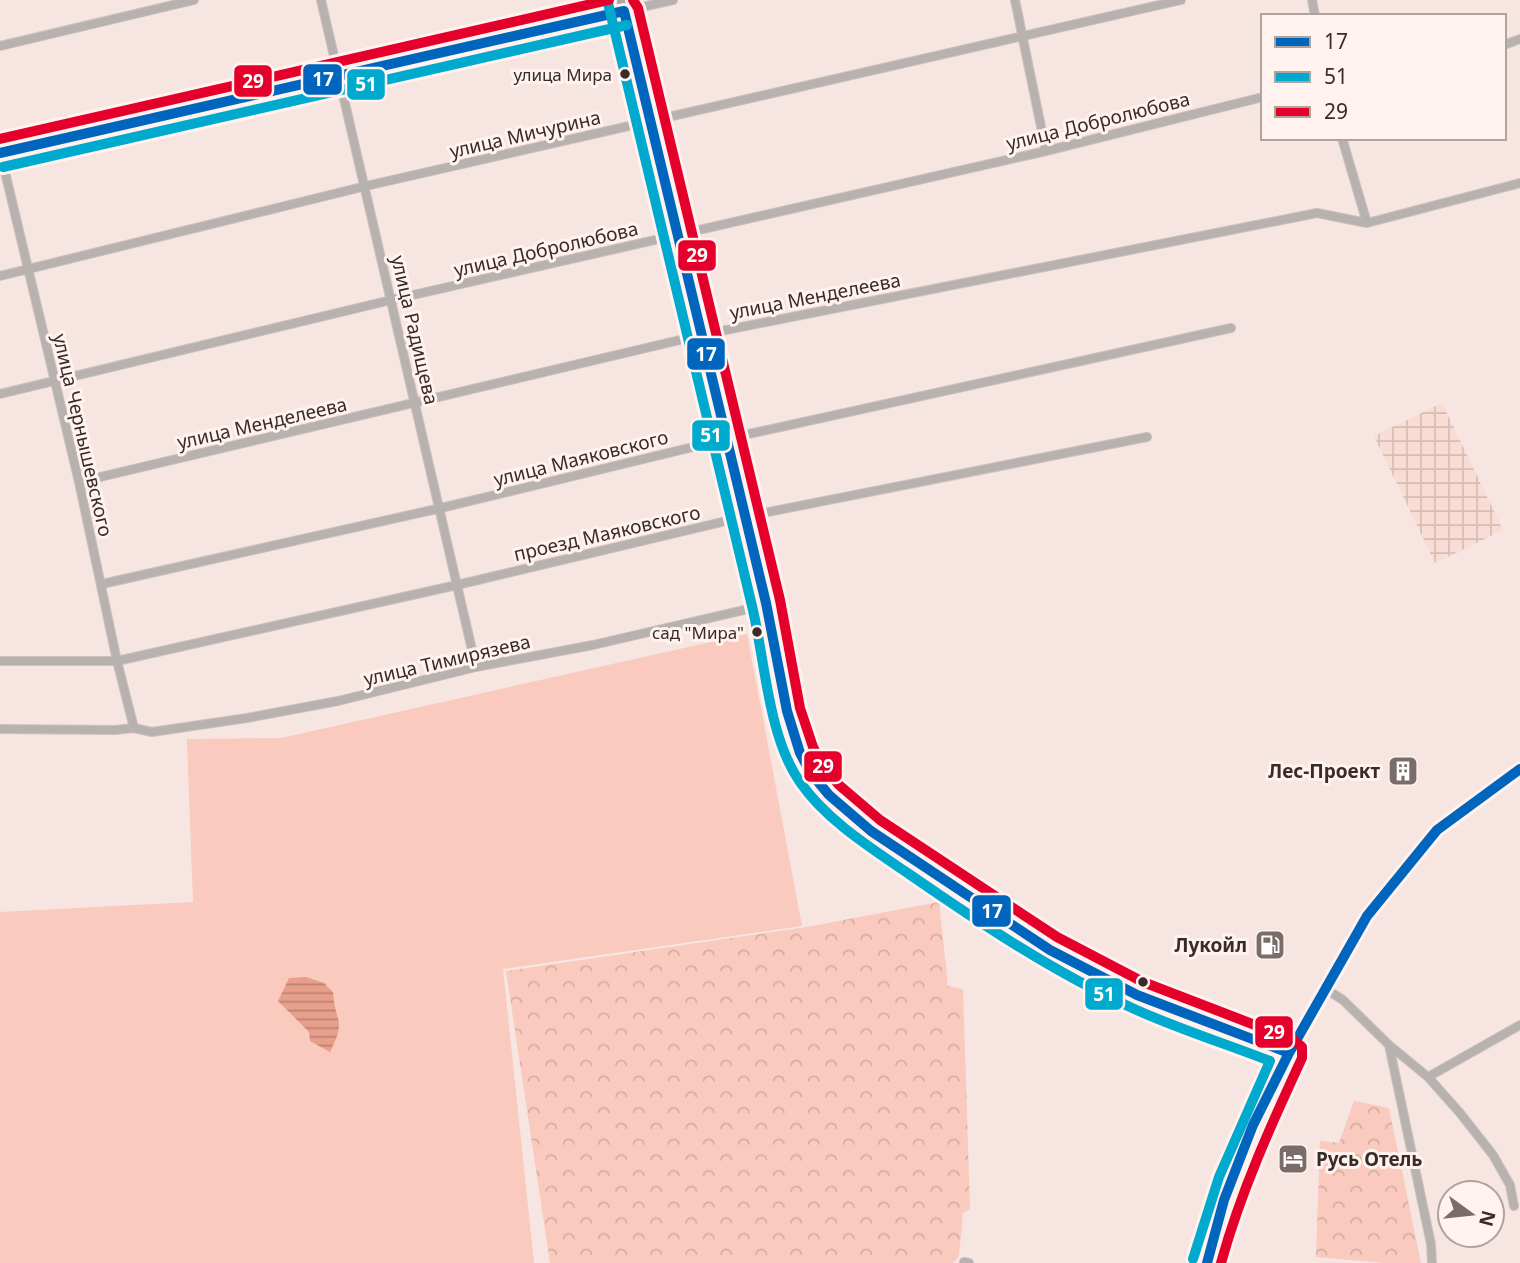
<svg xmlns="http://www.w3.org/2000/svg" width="1520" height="1263" font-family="'Noto Sans',sans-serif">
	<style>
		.industrial { fill: url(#industrial-grid) }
		.forest { fill: url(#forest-crowns) }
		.garden { fill: #f9cabd }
		.water { fill: url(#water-rules) }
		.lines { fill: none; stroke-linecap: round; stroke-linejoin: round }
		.minor-casing { stroke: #cec1be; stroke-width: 10 }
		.secondary-casing { stroke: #cec1be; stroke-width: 13 }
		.minor { stroke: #b7b1b0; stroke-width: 8 }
		.secondary { stroke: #ada6a5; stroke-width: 10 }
		.bus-1-casing { stroke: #fff2ef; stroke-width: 16 }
		.bus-2-casing { stroke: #fff2ef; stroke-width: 16 }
		.bus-3-casing { stroke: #fff2ef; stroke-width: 16 }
		.bus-1 { stroke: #0065bd; stroke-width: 10 }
		.bus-2 { stroke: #00a9ce; stroke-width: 10 }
		.bus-3 { stroke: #e4002b; stroke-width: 10 }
		.bus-dot { fill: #382c29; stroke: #fff2ef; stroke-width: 2.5 }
		.labels { text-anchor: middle; stroke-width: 6; stroke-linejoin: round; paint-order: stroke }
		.bus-label { font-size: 17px; fill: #382c29; stroke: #fff2ef; text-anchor: end }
		.street-label { font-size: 19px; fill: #382c29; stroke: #fff2ef }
		.poi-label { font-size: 19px; font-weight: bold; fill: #382c29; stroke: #fff2ef; text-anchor: end }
		.line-badge { stroke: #fff2ef; stroke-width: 2.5 }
		.badge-label { font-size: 19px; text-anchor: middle; font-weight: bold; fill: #fff }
	</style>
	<defs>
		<pattern id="industrial-grid" width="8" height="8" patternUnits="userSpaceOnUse" patternTransform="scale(1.75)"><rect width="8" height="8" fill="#f9dcd4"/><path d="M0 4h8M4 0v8" fill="none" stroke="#d6bdb6"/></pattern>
		<pattern id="forest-crowns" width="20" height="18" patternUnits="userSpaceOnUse" patternTransform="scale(1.75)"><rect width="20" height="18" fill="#f9cabd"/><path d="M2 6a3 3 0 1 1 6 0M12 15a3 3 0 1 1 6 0" fill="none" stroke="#d6aea2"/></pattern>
		<pattern id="water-rules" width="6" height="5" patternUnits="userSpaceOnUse" patternTransform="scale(1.75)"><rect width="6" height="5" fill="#e79f8c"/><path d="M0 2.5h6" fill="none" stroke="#bc8272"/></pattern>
	</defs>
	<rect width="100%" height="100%" fill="#f6e5e1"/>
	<!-- industrial -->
	<path class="industrial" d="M 1442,403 L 1503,530 L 1435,563 L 1374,436 Z"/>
	<!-- forest -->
	<path class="forest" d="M 939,902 L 948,986 L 963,989 L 970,1209 L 963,1213 L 959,1256 L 953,1263 L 550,1263 L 506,971 L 807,927 Z
		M 1354,1101 L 1389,1108 L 1421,1263 L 1386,1263 L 1316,1257 L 1320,1141 L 1339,1143 Z"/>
	<!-- garden -->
	<path class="garden" d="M 747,634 L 802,926 L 503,969 L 534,1263 L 0,1263 L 0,912 L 193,902 L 187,739 L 281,738 Z"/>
	<!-- water -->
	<path class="water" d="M 306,977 L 324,983 L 333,992 C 335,1024 347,1018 330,1052 L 310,1041 L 309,1032 L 278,1001 L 289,978 Z"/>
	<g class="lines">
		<!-- minor casing -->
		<g class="minor-casing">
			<path id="minor" d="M 321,0 L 476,667
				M 1015,0 L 1046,151
				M 1312,0 L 1315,16
				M 624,11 L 673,0
				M 1504,45 L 1520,39
				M 0,46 L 194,0
				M 1342,138 L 1367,223
				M 0,151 L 79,482 L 117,661 L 134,728
				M 0,276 L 366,186 L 1181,0
				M 0,394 L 391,300 L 1046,151 L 1263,97
				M 79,482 L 701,335 L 1317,213 L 1367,223 L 1520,183
				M 102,584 L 441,508 L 726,439 L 1231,328
				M 0,661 L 117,661 L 457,585 L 743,517 L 1147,437
				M 0,729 L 115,730 L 134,728 L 152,732 L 247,718 L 338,701 L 476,667 L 593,645 L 766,605
				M 1324,988 L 1343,1000 L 1389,1045 L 1428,1077 L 1460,1113 L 1493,1155 L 1510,1185 L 1514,1206
				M 1389,1045 L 1431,1244 L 1432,1263
				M 1428,1077 L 1520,1025
				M 964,1262 L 969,1263"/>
		</g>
		<!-- secondary casing -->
		<g class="secondary-casing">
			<path id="secondary" d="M 622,0 L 679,234 L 743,517 L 766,605 L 792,733 L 811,774 L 839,804 L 878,836 L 973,901 L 1059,955 L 1137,995 L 1289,1053
				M 0,153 L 624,11
				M 1207,1263 L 1224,1200 L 1253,1125 L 1289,1053 L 1367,916 L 1437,830 L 1520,769"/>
		</g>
		<!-- minor -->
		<use href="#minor" class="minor"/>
		<!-- secondary -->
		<use href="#secondary" class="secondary"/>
		<!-- bus-1 casing -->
		<g class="bus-1-casing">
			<path id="bus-1" d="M 0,153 L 624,11 L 766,603 L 787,711 L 800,753 L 810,772 L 829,795 L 871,831 L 1050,950 L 1137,995 L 1289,1053
				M 1207,1263 L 1224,1200 L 1253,1125 L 1289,1053 L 1367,916 L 1437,830 L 1520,769"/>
		</g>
		<!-- bus-2 casing -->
		<g class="bus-2-casing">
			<path id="bus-2" d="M 608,3 C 657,204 703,405 752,606 C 765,659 768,737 800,782 C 826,820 871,848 909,874 C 980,923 1052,971 1130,1007 C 1175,1028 1224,1043 1270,1061 L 1219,1177 L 1193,1259
				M 3,167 L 627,25"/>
		</g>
		<!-- bus-3 casing -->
		<g class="bus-3-casing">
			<path id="bus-3" d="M 633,0 L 638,8 L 780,600 L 800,708 L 813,747 L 822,765 L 839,785 L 880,820 L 1057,937 L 1143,982 L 1294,1040 L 1302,1047 L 1302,1058 C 1271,1125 1241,1191 1221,1263
				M 0,139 L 609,0"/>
		</g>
		<!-- bus-1 -->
		<use href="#bus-1" class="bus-1"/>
		<!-- bus-2 -->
		<use href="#bus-2" class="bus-2"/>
		<!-- bus-3 -->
		<use href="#bus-3" class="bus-3"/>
	</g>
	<!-- icons -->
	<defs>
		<g id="building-square" transform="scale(1.575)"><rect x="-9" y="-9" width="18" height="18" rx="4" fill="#7a6d69" stroke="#fff2ef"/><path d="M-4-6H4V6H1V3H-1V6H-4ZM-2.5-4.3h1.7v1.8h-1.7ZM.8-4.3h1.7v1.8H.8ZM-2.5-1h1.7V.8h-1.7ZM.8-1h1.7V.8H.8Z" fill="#fff"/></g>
		<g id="fuel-square" transform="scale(1.575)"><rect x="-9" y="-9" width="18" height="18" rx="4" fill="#7a6d69" stroke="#fff2ef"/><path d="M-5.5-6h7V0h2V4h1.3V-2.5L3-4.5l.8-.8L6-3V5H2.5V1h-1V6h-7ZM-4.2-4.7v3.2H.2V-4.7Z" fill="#fff"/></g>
		<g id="hotel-square" transform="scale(1.575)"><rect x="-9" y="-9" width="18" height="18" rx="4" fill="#7a6d69" stroke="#fff2ef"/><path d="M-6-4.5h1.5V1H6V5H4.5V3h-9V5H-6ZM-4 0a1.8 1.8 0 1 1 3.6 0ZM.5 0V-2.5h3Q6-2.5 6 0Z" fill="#fff"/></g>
	</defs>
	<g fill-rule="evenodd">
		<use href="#building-square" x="1403" y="771"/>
		<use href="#fuel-square" x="1270" y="945"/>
		<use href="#hotel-square" x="1293" y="1159"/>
	</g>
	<!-- markers -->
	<g class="bus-dot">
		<circle cx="625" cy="74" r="6"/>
		<circle cx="757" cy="632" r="6"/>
		<circle cx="1143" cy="982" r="6"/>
	</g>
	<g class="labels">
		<!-- bus labels -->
		<g class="bus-label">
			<text x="612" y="81">улица Мира</text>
			<text x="744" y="639">сад "Мира"</text>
		</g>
		<!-- street labels -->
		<g class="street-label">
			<text transform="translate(1098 121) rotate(-14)" y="7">улица Добролюбова</text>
			<text transform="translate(525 134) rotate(-13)" y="7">улица Мичурина</text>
			<text transform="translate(546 249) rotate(-13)" y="7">улица Добролюбова</text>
			<text transform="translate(815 296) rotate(-11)" y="7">улица Менделеева</text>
			<text transform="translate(415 330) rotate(77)" y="7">улица Радищева</text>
			<text transform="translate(262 423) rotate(-13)" y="7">улица Менделеева</text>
			<text transform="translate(83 435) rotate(77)" y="7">улица Чернышевского</text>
			<text transform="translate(581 458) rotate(-14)" y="7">улица Маяковского</text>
			<text transform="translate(607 533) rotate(-13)" y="7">проезд Маяковского</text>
			<text transform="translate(447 660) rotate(-13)" y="7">улица Тимирязева</text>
		</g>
		<!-- poi labels -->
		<g class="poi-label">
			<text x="1380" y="778">Лес-Проект</text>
			<text x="1247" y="952">Лукойл</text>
			<text x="1316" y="1166" text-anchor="start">Русь Отель</text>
		</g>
	</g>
	<g class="line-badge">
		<rect x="302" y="63" width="41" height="33" rx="7" fill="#0065bd"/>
		<rect x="233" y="64" width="40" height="34" rx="7" fill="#e4002b"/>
		<rect x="346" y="68" width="40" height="33" rx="7" fill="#00a9ce"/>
		<rect x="677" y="239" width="40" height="33" rx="7" fill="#e4002b"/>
		<rect x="686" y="337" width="40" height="34" rx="7" fill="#0065bd"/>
		<rect x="691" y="419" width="40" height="33" rx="7" fill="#00a9ce"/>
		<rect x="803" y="750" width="40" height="33" rx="7" fill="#e4002b"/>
		<rect x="971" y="894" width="41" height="34" rx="7" fill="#0065bd"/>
		<rect x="1084" y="977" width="40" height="34" rx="7" fill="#00a9ce"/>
		<rect x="1254" y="1015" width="40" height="34" rx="7" fill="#e4002b"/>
	</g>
	<g class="badge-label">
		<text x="323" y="86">17</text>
		<text x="253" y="88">29</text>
		<text x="366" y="91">51</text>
		<text x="697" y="262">29</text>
		<text x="706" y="361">17</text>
		<text x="711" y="442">51</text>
		<text x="823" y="773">29</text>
		<text x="992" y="918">17</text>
		<text x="1104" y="1001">51</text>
		<text x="1274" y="1039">29</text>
	</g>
	<!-- legend -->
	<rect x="1261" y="14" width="245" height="126" fill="#fff2ef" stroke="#afa3a0" stroke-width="2"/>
	<rect x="1275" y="37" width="35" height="10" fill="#0065bd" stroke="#afa3a0" stroke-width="2"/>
	<text x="1324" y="49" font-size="21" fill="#382c29">17</text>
	<rect x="1275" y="72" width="35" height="10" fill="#00a9ce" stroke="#afa3a0" stroke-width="2"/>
	<text x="1324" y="84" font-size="21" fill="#382c29">51</text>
	<rect x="1275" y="107" width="35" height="10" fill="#e4002b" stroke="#afa3a0" stroke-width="2"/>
	<text x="1324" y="119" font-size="21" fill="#382c29">29</text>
	<!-- north arrow -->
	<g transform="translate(1471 1214) rotate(105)"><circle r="33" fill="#fff2ef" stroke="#afa3a0" stroke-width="2"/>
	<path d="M0-5L12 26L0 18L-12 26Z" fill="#7a6d69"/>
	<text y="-10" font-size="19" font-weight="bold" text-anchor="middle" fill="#382c29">N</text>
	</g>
</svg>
